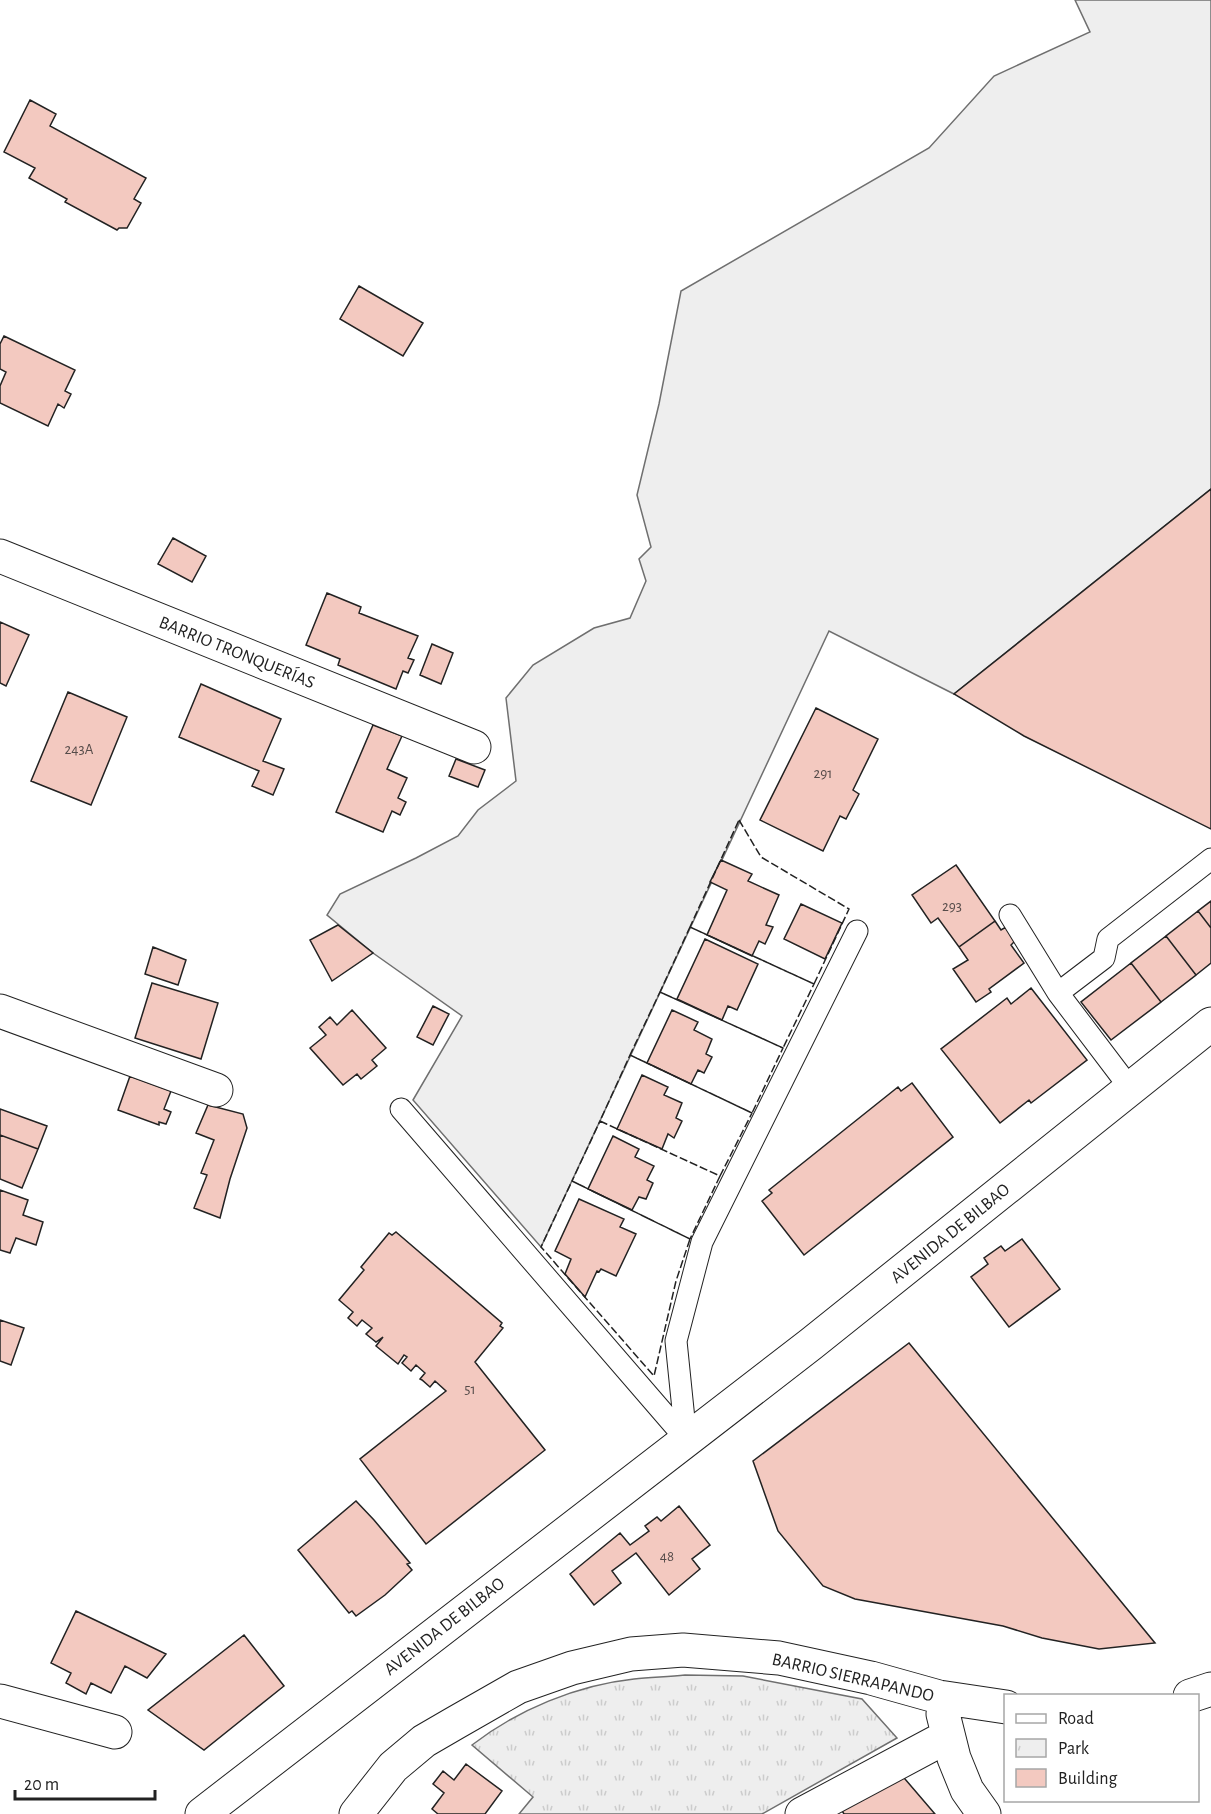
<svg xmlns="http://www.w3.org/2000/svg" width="1211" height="1814" font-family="'Alegreya Sans',sans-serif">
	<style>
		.green { fill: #eee; stroke: #6f6f6f; stroke-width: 1.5 }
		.park { fill: url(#park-tufts); stroke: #6f6f6f; stroke-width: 1.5 }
		.building { fill: #f3c9c0; stroke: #222; stroke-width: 1.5 }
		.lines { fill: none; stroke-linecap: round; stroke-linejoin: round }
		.service-casing { stroke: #222; stroke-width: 23 }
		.minor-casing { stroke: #222; stroke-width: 35 }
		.trunk-casing { stroke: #222; stroke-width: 35 }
		.service { stroke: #fff; stroke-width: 21 }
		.minor { stroke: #fff; stroke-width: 33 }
		.trunk { stroke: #fff; stroke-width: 33 }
		.fence { stroke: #222; stroke-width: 1.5; stroke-dasharray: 8 3; stroke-linecap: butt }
		.labels { text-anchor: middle; stroke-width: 4.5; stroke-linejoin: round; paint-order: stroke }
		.number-label { font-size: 15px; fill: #564c4a }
		.street-label { font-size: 18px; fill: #222; stroke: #fff }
	</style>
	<defs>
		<pattern id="park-tufts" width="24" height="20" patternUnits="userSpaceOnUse" patternTransform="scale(1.5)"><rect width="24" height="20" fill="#eee"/><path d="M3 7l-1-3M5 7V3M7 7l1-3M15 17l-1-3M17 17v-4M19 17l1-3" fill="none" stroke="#ccc"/></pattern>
	</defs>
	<rect width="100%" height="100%" fill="#fff"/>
	<!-- green -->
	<path class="green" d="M 1075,0 L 1211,0 L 1211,489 L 954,694 L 829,631 L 541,1247 L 413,1100 L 462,1016 L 373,953 L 327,915 L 340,894 L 416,858 L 458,836 L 478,810 L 516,781 L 506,698 L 533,665 L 594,628 L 630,618 L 646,581 L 639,559 L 651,547 L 637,495 L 659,404 L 681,291 L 929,148 L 994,76 L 1090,32 Z"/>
	<!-- park -->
	<path class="park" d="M 685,1675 L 743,1676 L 862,1699 L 897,1738 L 762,1814 L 519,1814 L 533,1797 L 472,1745 C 517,1710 577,1685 634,1679 C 651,1677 668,1677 685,1675 Z"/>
	<!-- building -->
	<path class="building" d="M 30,100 L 56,114 L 50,126 L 146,178 L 134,199 L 141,203 L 127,228 L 119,228 L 117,230 L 65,202 L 67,199 L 29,178 L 35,168 L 4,152 Z
		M 359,286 L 423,323 L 403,356 L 340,319 Z
		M 4,336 L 75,370 L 65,391 L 71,394 L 64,408 L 58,404 L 48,426 L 0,403 L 0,386 L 6,372 L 0,369 L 0,344 Z
		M 1211,489 L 1211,829 L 1024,736 L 954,694 Z
		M 173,538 L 206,556 L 192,582 L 158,564 Z
		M 327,593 L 361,607 L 359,613 L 418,636 L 408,658 L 414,660 L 408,673 L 403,671 L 396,689 L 338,665 L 340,659 L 306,645 Z
		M 0,622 L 29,635 L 6,686 L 0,683 Z
		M 432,644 L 453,653 L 441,684 L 420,675 Z
		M 201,684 L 281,719 L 263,761 L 284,769 L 273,795 L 252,786 L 259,771 L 179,737 Z
		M 68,692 L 127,717 L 91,805 L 31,781 Z
		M 816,708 L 878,739 L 853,790 L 859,794 L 846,819 L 840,816 L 823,851 L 760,820 Z
		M 373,725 L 402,736 L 387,769 L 407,778 L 398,798 L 406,802 L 400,815 L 392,811 L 383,832 L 336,812 Z
		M 456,759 L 485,770 L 478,787 L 449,776 Z
		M 721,860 L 752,874 L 748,881 L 779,895 L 766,925 L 773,927 L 765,944 L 759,941 L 752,956 L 707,935 L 727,890 L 710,882 Z
		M 956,865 L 995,921 L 959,947 L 938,918 L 931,923 L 912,895 Z
		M 1211,901 L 1211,928 L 1198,911 Z
		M 801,904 L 842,923 L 825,959 L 784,939 Z
		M 1198,911 L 1211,928 L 1211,963 L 1196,975 L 1166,936 Z
		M 995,921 L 1001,930 L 1006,927 L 1015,941 L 1011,945 L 1024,963 L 989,989 L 991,992 L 976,1002 L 953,969 L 968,960 L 959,947 Z
		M 338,925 L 373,953 L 332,981 L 310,940 Z
		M 1166,936 L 1196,975 L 1161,1002 L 1131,963 Z
		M 705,939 L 758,964 L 737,1010 L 728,1006 L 722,1020 L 677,999 Z
		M 153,947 L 186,960 L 178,985 L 145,974 Z
		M 1131,963 L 1161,1002 L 1111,1040 L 1081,1002 Z
		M 152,983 L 218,1003 L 201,1059 L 135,1038 Z
		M 1031,988 L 1087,1060 L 1031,1103 L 1029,1100 L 1000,1123 L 941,1049 L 1007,998 L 1011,1004 Z
		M 433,1006 L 449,1014 L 433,1045 L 417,1037 Z
		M 352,1010 L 386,1048 L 372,1060 L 377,1066 L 361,1079 L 357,1074 L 343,1085 L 310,1048 L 326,1035 L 319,1027 L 330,1017 L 337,1025 Z
		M 672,1010 L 698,1022 L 694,1030 L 712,1039 L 706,1054 L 712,1057 L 704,1073 L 698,1070 L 691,1084 L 647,1063 Z
		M 642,1075 L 668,1087 L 664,1095 L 682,1103 L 676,1118 L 682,1121 L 674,1138 L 668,1134 L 662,1149 L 617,1129 Z
		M 130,1076 L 171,1091 L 164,1109 L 171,1112 L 166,1124 L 159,1122 L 159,1125 L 118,1110 Z
		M 912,1083 L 953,1137 L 804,1255 L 762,1201 L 772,1193 L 769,1190 L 898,1087 L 901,1091 Z
		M 208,1105 L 243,1114 L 247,1128 L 230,1179 L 220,1218 L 194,1208 L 207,1175 L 201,1173 L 214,1140 L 196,1133 Z
		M 0,1109 L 47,1126 L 38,1149 L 0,1135 Z
		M 0,1135 L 38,1149 L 22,1188 L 0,1179 Z
		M 613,1136 L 639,1149 L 635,1157 L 654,1166 L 647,1180 L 653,1183 L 646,1199 L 639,1197 L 632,1210 L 588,1189 Z
		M 0,1190 L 28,1200 L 23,1215 L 43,1222 L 36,1245 L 16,1238 L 10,1253 L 0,1250 Z
		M 579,1199 L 624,1219 L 620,1227 L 636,1234 L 616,1276 L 601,1269 L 599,1272 L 597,1271 L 585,1297 L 565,1274 L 571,1259 L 555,1251 Z
		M 396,1232 L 502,1323 L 500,1326 L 503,1328 L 475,1362 L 545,1450 L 426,1544 L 360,1459 L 446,1391 L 435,1381 L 430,1387 L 422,1380 L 420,1379 L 425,1373 L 416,1365 L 411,1371 L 402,1363 L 407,1357 L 404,1355 L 398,1364 L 376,1346 L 383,1337 L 376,1342 L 366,1334 L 372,1328 L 362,1320 L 357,1326 L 348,1318 L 353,1312 L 339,1300 L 364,1270 L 361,1267 L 389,1233 L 392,1235 Z
		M 1022,1239 L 1060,1289 L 1009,1327 L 971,1277 L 988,1264 L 984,1258 L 1001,1246 L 1005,1251 Z
		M 0,1320 L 24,1328 L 11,1365 L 0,1361 Z
		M 909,1343 L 1155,1643 L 1099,1649 L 1042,1638 L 1003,1626 L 855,1599 L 823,1586 L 778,1531 L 753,1461 Z
		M 356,1501 L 374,1520 L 410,1563 L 407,1564 L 412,1570 L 385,1595 L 356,1616 L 352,1611 L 349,1613 L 298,1550 Z
		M 679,1506 L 710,1545 L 692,1559 L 700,1569 L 669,1595 L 636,1553 L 612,1571 L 621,1583 L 594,1605 L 570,1574 L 620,1533 L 630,1545 L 649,1531 L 645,1526 L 657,1517 L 661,1521 Z
		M 76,1611 L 137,1640 L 166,1654 L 147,1678 L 125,1666 L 111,1693 L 91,1683 L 86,1694 L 66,1683 L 71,1673 L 51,1663 Z
		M 244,1635 L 284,1686 L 204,1750 L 148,1710 Z
		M 466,1764 L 502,1791 L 485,1814 L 438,1814 L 432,1809 L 444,1793 L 433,1784 L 443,1771 L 454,1780 Z
		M 899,1772 L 935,1814 L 844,1814 L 839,1806 Z"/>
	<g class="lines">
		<!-- service casing -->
		<g class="service-casing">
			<path id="service" d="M 1010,915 L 1058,993
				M 1130,1088 L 1058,993 L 1104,958 L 1108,939 L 1211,859
				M 401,1109 L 686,1439
				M 686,1439 L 676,1341 L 702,1242 L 857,931"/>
		</g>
		<!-- minor casing -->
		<g class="minor-casing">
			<path id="minor" d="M 0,556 L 474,747
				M 0,1011 L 216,1090
				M 1190,1696 L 1211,1689
				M 0,1701 L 115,1732
				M 943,1714 L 954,1758 L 967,1790 L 984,1814
				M 356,1814 L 393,1767 L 424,1741 L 455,1723 L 518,1687 L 572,1668 L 631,1654 L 683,1650 L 779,1658 L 871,1678 L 939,1697 L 1006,1707
				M 802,1814 L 948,1736"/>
		</g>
		<!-- trunk casing -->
		<g class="trunk-casing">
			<path id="trunk" d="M 202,1814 L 811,1344 L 1211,1024"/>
		</g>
		<!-- service -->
		<use href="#service" class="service"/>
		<!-- minor -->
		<use href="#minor" class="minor"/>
		<!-- trunk -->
		<use href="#trunk" class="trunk"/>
		<!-- fence -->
		<path class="fence" d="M 739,820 L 761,857 L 849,909 L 814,984 L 690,927 Z
			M 690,927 L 814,984 L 783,1048 L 660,992 Z
			M 660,992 L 783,1048 L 752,1113 L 630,1055 Z
			M 630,1055 L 752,1113 L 720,1176 L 600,1121 Z
			M 600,1121 L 720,1176 L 690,1239 L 572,1181 Z
			M 572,1181 L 690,1239 L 676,1281 L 654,1376 L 541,1247 Z"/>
	</g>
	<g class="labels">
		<!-- number labels -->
		<g class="number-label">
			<text x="79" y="754">243A</text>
			<text x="823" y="778">291</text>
			<text x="952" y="911">293</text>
			<text x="470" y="1394">51</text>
			<text x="667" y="1561">48</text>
		</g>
		<!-- street labels -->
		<g class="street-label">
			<text transform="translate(237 652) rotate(22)" y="6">BARRIO TRONQUERÍAS</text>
			<text transform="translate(950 1233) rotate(-39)" y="6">AVENIDA DE BILBAO</text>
			<text transform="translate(444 1626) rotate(-38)" y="6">AVENIDA DE BILBAO</text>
			<text transform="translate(853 1677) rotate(13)" y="6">BARRIO SIERRAPANDO</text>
		</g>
	</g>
	<!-- legend -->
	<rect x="1004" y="1694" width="195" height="108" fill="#ffffff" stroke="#a7a7a7" stroke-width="1.5"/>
	<rect x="1016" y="1714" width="30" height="9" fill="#ffffff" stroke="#a7a7a7" stroke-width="1.5"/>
	<text x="1058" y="1724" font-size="18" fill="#222222">Road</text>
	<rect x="1016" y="1739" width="30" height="18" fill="url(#park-tufts)" stroke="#a7a7a7" stroke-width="1.5"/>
	<text x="1058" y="1754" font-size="18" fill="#222222">Park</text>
	<rect x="1016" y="1769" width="30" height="18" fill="#f3c9c0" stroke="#a7a7a7" stroke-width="1.5"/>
	<text x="1058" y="1784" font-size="18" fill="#222222">Building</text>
	<!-- scale -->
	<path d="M15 1790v9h140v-9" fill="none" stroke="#222222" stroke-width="3"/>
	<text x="24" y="1790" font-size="18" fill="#222222" stroke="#ffffff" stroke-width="4.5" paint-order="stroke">20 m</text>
</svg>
